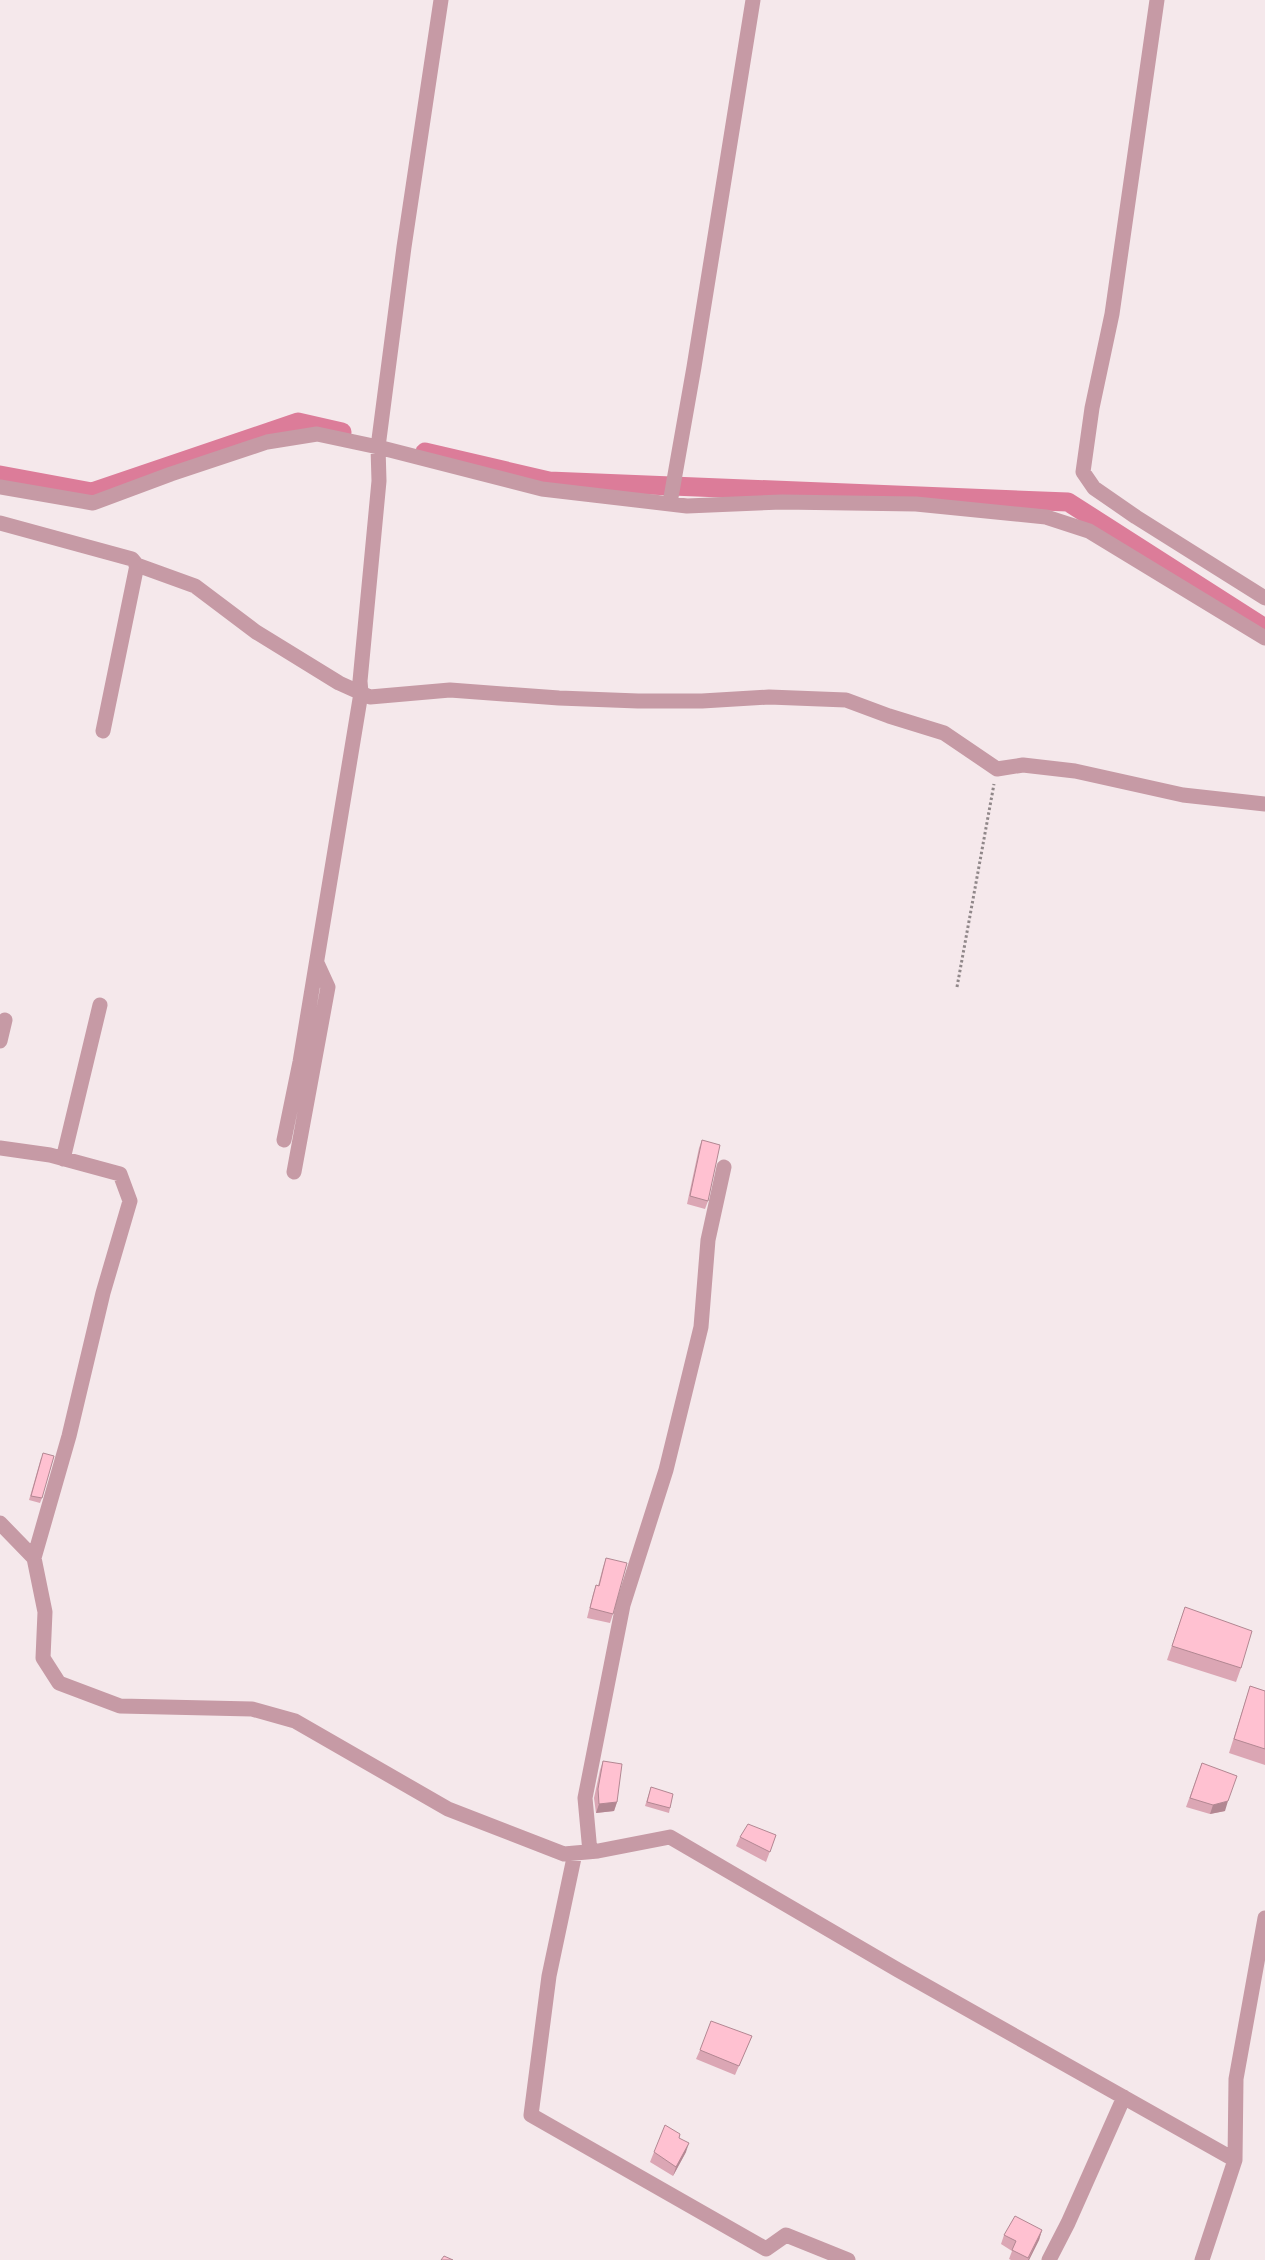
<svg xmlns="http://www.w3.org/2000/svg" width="1265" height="2260" font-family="'PT Serif',serif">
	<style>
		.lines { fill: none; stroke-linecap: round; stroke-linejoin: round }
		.canal { stroke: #dc7c99; stroke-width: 19 }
		.path { stroke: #908789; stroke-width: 3; stroke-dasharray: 2.5 2.5; stroke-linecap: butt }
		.minor { stroke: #c69aa5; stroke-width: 15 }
		.wall { fill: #dba6b4 }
		.shaded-wall { fill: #b28792 }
		.building { fill: #ffc1d1; stroke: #b28792 }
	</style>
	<rect width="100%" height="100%" fill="#f5e8eb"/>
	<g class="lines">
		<!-- canal -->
		<path class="canal" d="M 425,452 L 549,481 L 1068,502 L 1265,628
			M 0,475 L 92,492 L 298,422 L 342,432"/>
		<!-- path -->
		<path class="path" d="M 957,987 L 994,784"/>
		<!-- minor -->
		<path class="minor" d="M 1157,0 L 1112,314 L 1092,408 L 1083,472 L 1094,488 L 1136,517 L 1265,598
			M 0,487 L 93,503 L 171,474 L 267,442 L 317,434 L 378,447 L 542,489 L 687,506 L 782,502 L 916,504 L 1046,517 L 1089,531 L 1265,638
			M 670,503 L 694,367 L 753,0
			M 0,523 L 132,559 L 137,565 L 103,731
			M 137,565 L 195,586 L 256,632 L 339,683 L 370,697 L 450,690 L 559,698 L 638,701 L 702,701 L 769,697 L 846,700 L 889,716 L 944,733 L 997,769 L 1023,765 L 1075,771 L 1183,795 L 1265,804
			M 0,1041 L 5,1020
			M 284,1140 L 300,1062 L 361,693 L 360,681 L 379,481 L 378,447 L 404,247 L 441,0
			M 0,1148 L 50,1155 L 120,1174 L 130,1201 L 103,1293 L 69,1436 L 34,1558
			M 63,1159 L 100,1005
			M 294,1172 L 328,987 L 317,963
			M 0,1523 L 34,1558 L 45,1612 L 43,1658 L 59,1683 L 120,1706 L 252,1709 L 295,1721 L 448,1809 L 564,1854 L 598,1851 L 670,1837 L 898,1970 L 1235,2160
			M 590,1852 L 585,1798 L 623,1605 L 666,1470 L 701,1327 L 708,1240 L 724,1167
			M 575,1853 L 549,1976 L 531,2115 L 766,2249 L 786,2235 L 848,2260
			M 1049,2260 L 1068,2223 L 1124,2097
			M 1202,2260 L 1235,2160 L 1236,2079 L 1265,1918"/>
	</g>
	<!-- wall -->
	<path class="wall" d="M 702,1140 L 708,1201 L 705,1209 L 687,1204 L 699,1148 Z
		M 41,1458 L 42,1498 L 40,1503 L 29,1500 Z
		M 606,1558 L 613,1614 L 610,1623 L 587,1618 L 593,1594 L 596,1585 L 598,1586 L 603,1567 Z
		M 1185,1607 L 1241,1668 L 1236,1682 L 1167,1660 Z
		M 1250,1686 L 1265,1691 L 1265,1765 L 1229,1753 Z
		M 603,1761 L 617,1802 L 614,1811 L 596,1813 L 594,1798 L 600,1770 Z
		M 1202,1763 L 1225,1811 L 1210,1814 L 1186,1807 Z
		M 651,1787 L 670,1808 L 669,1813 L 645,1806 Z
		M 776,1835 L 766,1862 L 736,1846 L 740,1837 Z
		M 752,2036 L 735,2075 L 696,2059 L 700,2050 Z
		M 679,2138 L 686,2152 L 673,2176 L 650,2162 L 654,2152 Z
		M 1042,2230 L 1039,2240 L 1029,2260 L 1011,2260 L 1009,2259 L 1012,2251 L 1001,2244 L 1004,2235 Z"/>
	<!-- shaded-wall -->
	<path class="shaded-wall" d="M 1228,1801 L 1225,1811 L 1210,1814 L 1213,1805 Z
		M 617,1802 L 614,1811 L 596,1813 L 599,1804 Z
		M 689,2143 L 686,2152 L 673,2176 L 676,2167 Z
		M 1042,2230 L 1039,2240 L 1029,2260 L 1028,2260 Z"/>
	<!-- building -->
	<path class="building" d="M 702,1140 L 720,1145 L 708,1201 L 690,1196 Z
		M 43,1453 L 54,1456 L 42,1498 L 31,1496 Z
		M 606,1558 L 627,1563 L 613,1614 L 590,1608 L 596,1585 L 599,1586 Z
		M 1185,1607 L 1252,1631 L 1241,1668 L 1172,1646 Z
		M 1250,1686 L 1265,1691 L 1265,1749 L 1234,1739 Z
		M 603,1761 L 622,1764 L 617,1802 L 599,1804 L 598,1789 Z
		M 1202,1763 L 1237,1776 L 1228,1801 L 1213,1805 L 1190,1798 Z
		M 651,1787 L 673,1794 L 670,1808 L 647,1802 Z
		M 748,1824 L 776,1835 L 770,1852 L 740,1837 Z
		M 711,2021 L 752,2036 L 739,2066 L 700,2050 Z
		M 665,2125 L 680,2134 L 679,2138 L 689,2143 L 676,2167 L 654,2152 Z
		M 1015,2216 L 1042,2230 L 1028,2258 L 1012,2250 L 1016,2241 L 1004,2235 Z
		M 444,2256 L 453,2260 L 441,2260 Z"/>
</svg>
